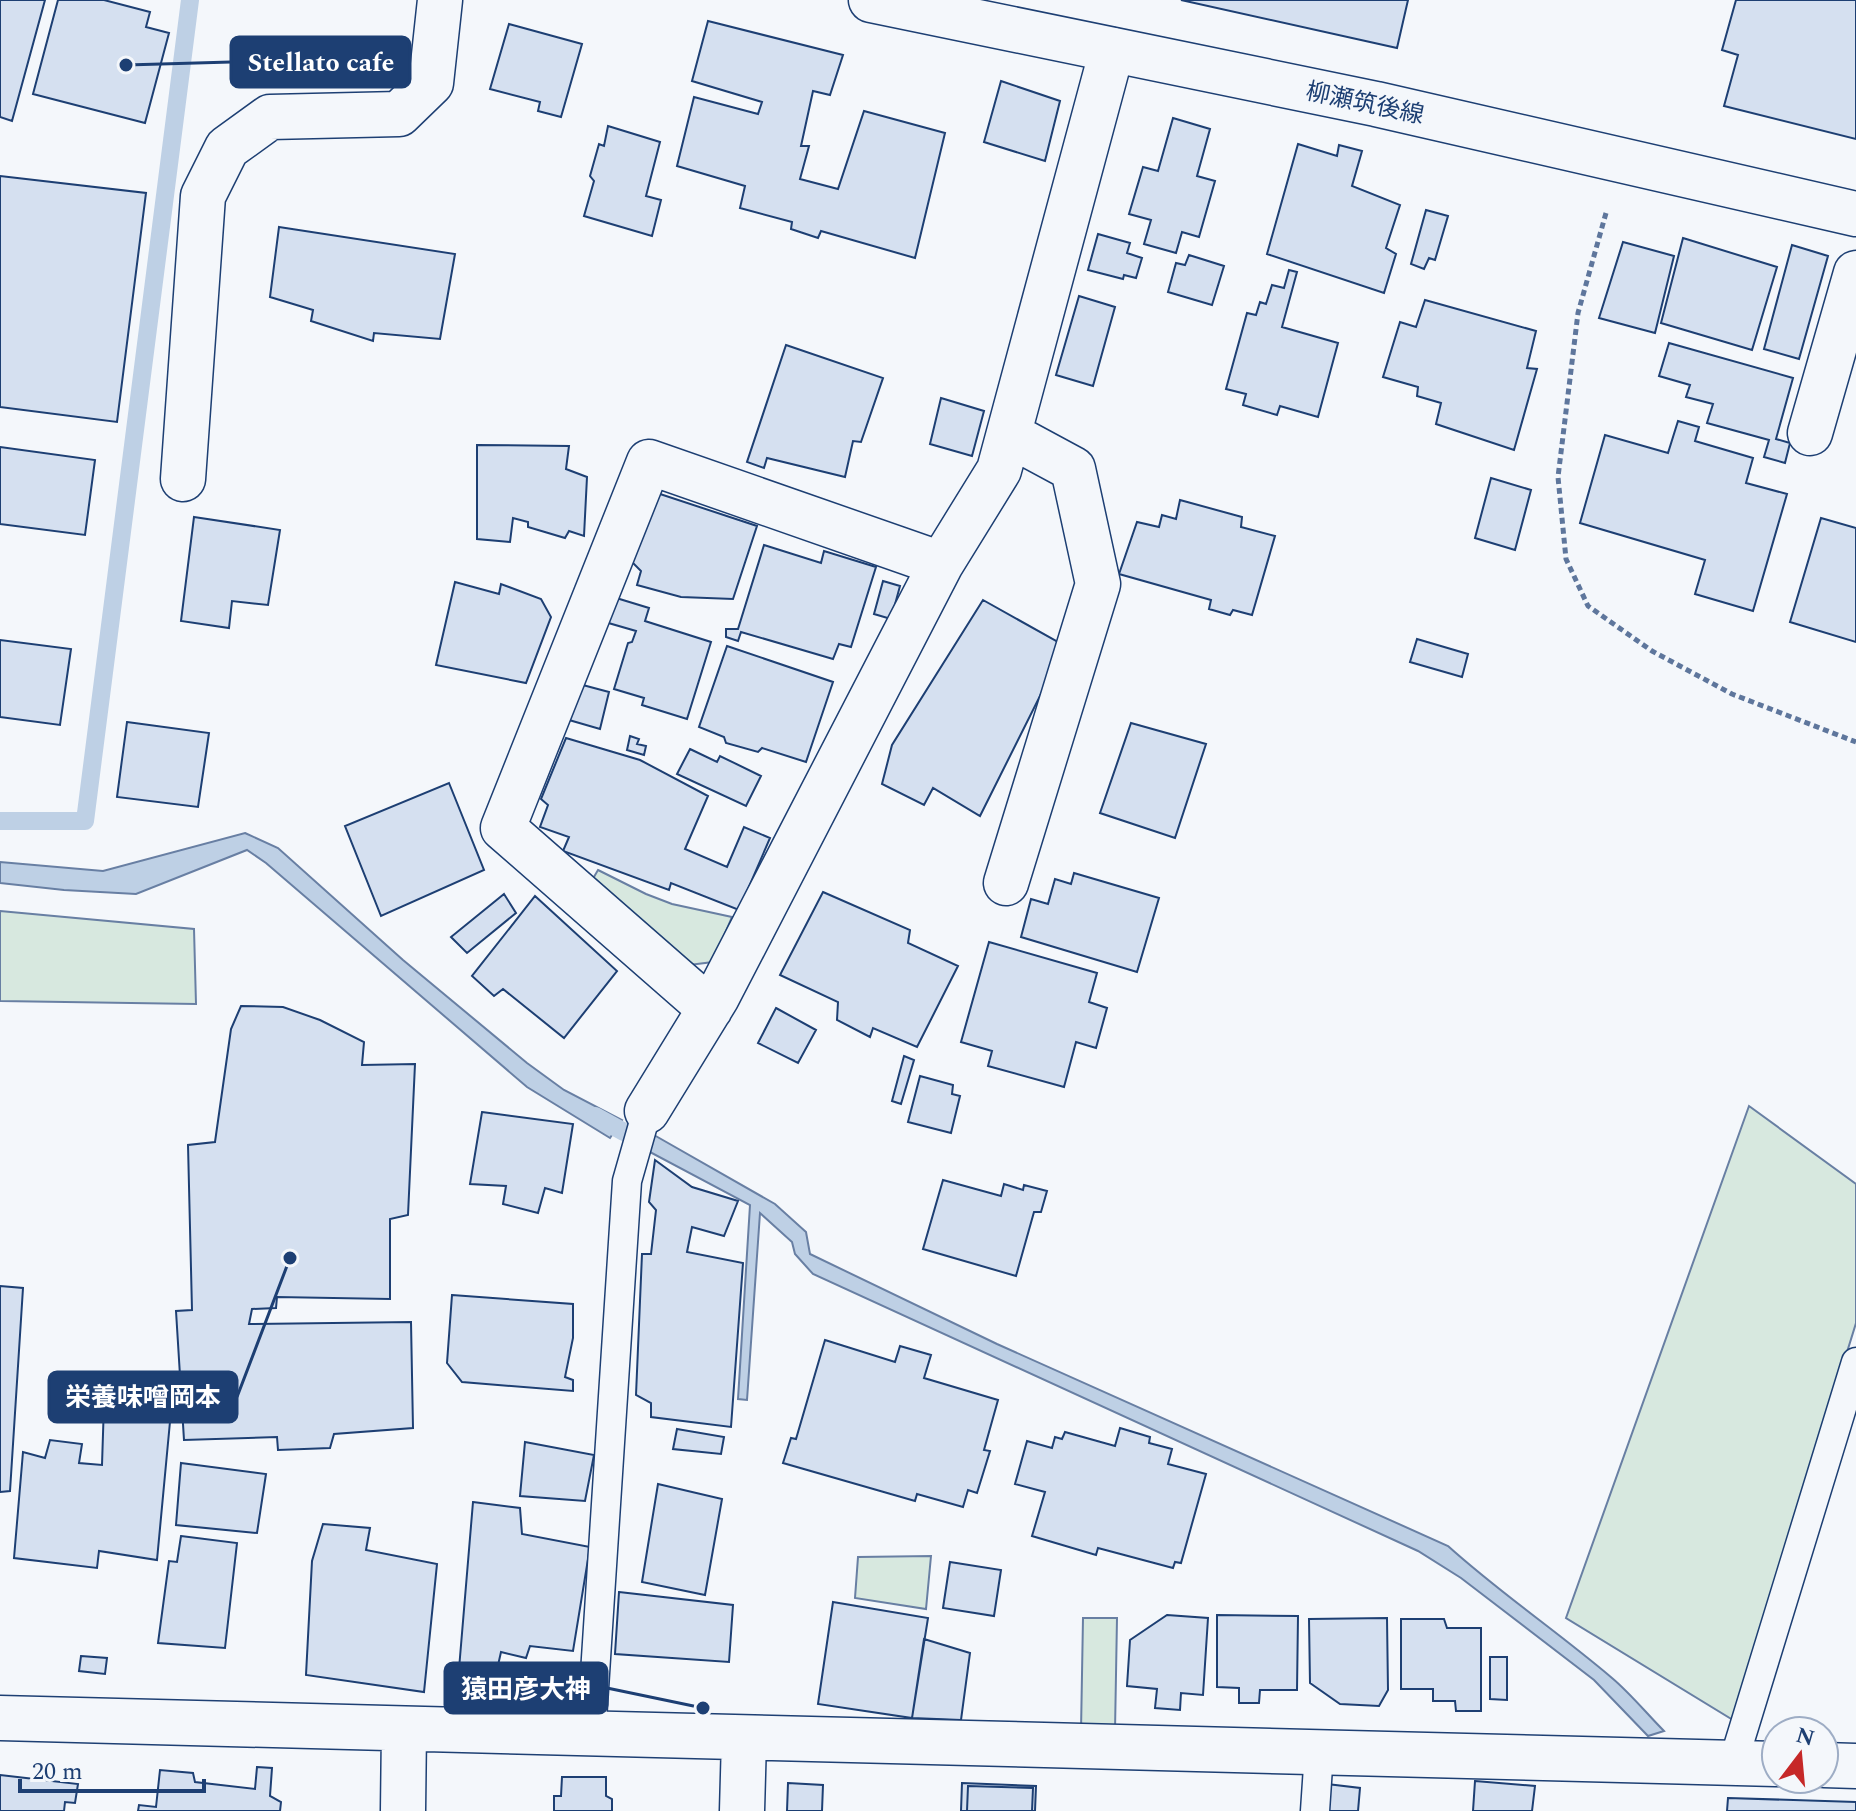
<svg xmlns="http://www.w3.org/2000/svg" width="1856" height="1811" font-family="Spectral,'Noto Sans JP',serif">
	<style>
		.green { fill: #d7e8df; stroke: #687fa3; stroke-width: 2 }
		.water { fill: #bed0e5; stroke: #687fa3; stroke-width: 2 }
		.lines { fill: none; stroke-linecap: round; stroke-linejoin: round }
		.stream { stroke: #bed0e5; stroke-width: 18 }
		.building { fill: #d5e0f0; stroke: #1d3f73; stroke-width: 2 }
		.service-casing { stroke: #1d3f73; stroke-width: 31 }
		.minor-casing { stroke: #1d3f73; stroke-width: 47 }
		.secondary-casing { stroke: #1d3f73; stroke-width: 47 }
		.path { stroke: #5e769c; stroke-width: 5; stroke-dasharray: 6 4; stroke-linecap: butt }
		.service { stroke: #f4f7fb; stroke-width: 28 }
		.minor { stroke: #f4f7fb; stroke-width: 44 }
		.secondary { stroke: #f4f7fb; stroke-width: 44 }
		.labels { text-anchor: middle; stroke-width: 6; stroke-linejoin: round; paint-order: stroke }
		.street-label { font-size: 24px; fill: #1d3f73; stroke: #f4f7fb }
		.leader { fill: none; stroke: #1d3f73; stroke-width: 3 }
		.callout-dot { fill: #1d3f73; stroke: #f4f7fb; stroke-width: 3 }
		.callout { fill: #1d3f73; stroke: #1d3f73; stroke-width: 3 }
		.callout-label { font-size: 26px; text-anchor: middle; font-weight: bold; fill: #fff }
	</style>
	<rect width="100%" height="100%" fill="#f4f7fb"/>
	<!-- green -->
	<path class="green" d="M 598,870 L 646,894 L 672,904 L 732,917 L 713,962 L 689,965 L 591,882 Z
		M 0,911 L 194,929 L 196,1004 L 0,1001 Z
		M 1749,1106 L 1856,1184 L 1856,1323 L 1733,1720 L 1566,1618 Z
		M 931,1556 L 926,1609 L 855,1598 L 858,1557 Z
		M 1083,1618 L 1117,1618 L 1115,1731 L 1081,1731 Z"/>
	<!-- water -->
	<path class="water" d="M 245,833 L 278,848 L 403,960 L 527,1063 L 564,1090 L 622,1120 L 610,1138 L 527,1087 L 266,863 L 247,850 L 136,894 L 64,890 L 0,883 L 0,862 L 103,871 Z
		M 654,1135 L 775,1204 L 806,1232 L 810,1254 L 997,1344 L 1448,1546 C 1500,1593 1558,1632 1612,1678 C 1631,1694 1647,1714 1664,1731 L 1648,1736 L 1594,1680 L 1461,1578 L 1418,1551 L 813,1274 L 795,1254 L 792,1242 L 760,1213 L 747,1400 L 738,1399 L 750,1205 L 648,1151 Z"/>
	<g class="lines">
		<!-- stream -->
		<path class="stream" d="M 0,821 L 85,821 L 190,0
			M 595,1116 L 624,1132"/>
	</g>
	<!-- building -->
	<path class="building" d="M 0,0 L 45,0 L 12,121 L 0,117 Z
		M 58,0 L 104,0 L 150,12 L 146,27 L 169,33 L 145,123 L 33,94 Z
		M 1181,0 L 1408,0 L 1397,48 Z
		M 1736,0 L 1856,0 L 1856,139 L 1724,106 L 1738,55 L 1722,50 Z
		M 708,21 L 843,55 L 830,95 L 813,91 L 801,146 L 809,146 L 800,179 L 838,189 L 864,111 L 945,133 L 915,258 L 821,231 L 818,238 L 791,229 L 792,222 L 740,208 L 745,186 L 677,166 L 694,97 L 758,114 L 762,102 L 692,81 Z
		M 509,24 L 582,44 L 561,117 L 538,111 L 540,102 L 490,89 Z
		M 1001,81 L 1060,101 L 1045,161 L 984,142 Z
		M 1173,118 L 1210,129 L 1197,176 L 1215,181 L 1199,237 L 1182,232 L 1176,253 L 1144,244 L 1151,220 L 1129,214 L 1143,167 L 1158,171 Z
		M 608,126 L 660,142 L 646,196 L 661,200 L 652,236 L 584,216 L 594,181 L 590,176 L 599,144 L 604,146 Z
		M 1298,144 L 1337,156 L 1339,145 L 1362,151 L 1352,186 L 1400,205 L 1386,248 L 1396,254 L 1384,293 L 1267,254 Z
		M 0,176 L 146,193 L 117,422 L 0,407 Z
		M 1426,210 L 1448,216 L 1435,260 L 1429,258 L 1424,269 L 1411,264 Z
		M 279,227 L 455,254 L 440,339 L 374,333 L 373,341 L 311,321 L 313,310 L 270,297 Z
		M 1098,234 L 1130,243 L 1127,253 L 1142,258 L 1136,278 L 1124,275 L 1123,279 L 1088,270 Z
		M 1683,238 L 1777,267 L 1752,350 L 1661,323 Z
		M 1623,242 L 1674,256 L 1655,333 L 1599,318 Z
		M 1792,245 L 1828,256 L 1799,359 L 1764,349 Z
		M 1189,255 L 1224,266 L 1212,305 L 1168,292 L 1176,263 L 1185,265 Z
		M 1289,270 L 1297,272 L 1282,327 L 1338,343 L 1318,417 L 1280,406 L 1277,415 L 1243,405 L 1246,394 L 1226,389 L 1247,313 L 1256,315 L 1260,302 L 1266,304 L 1272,285 L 1284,288 Z
		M 1079,296 L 1115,307 L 1093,386 L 1056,375 Z
		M 1425,300 L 1536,331 L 1527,368 L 1537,369 L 1514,450 L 1436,424 L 1441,403 L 1417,396 L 1418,387 L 1383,377 L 1400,322 L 1416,327 Z
		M 1669,343 L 1793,378 L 1776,439 L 1790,443 L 1785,463 L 1764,457 L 1769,440 L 1707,423 L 1713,404 L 1686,397 L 1690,385 L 1659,376 Z
		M 786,345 L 883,378 L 861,442 L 853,441 L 845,477 L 767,458 L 764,468 L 747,462 Z
		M 941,398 L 984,411 L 972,456 L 930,444 Z
		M 1678,421 L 1699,427 L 1695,441 L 1753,458 L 1746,483 L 1787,494 L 1753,611 L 1695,594 L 1705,560 L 1580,523 L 1605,435 L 1668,453 Z
		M 477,445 L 569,446 L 566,469 L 587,477 L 584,536 L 569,531 L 565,538 L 528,527 L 528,522 L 513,518 L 510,542 L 477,539 Z
		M 0,447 L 95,460 L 85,535 L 0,524 Z
		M 1491,478 L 1531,490 L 1515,550 L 1475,538 Z
		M 654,492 L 757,526 L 733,599 L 681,597 L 637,585 L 641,571 L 632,562 Z
		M 1180,500 L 1242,517 L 1241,527 L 1275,536 L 1252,615 L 1233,610 L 1230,615 L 1209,609 L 1211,600 L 1119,574 L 1137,522 L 1159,527 L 1162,515 L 1176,519 Z
		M 194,517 L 280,530 L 268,605 L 232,601 L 229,628 L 181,621 Z
		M 1821,518 L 1856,528 L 1856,642 L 1790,622 Z
		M 764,545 L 821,563 L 824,551 L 876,567 L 851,647 L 839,644 L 833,659 L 741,632 L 738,641 L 726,637 L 726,629 L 738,629 Z
		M 883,581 L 900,586 L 891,619 L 874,614 Z
		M 455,582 L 499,594 L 501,584 L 541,599 L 551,617 L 526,683 L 436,665 Z
		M 613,597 L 649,608 L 645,621 L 711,642 L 687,719 L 642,705 L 644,698 L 614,689 L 628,643 L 632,642 L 636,631 L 605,622 Z
		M 983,600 L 1065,646 L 980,816 L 933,788 L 924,805 L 882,784 L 892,745 Z
		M 1417,639 L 1468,654 L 1462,677 L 1410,662 Z
		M 0,640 L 71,649 L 60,725 L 0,717 Z
		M 727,646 L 833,682 L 806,762 L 762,748 L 758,752 L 726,743 L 724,737 L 699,727 Z
		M 579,684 L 609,692 L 600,729 L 569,720 Z
		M 127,722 L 209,733 L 198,807 L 117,797 Z
		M 1131,723 L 1206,744 L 1175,838 L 1100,813 Z
		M 630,736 L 639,739 L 637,744 L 646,746 L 644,755 L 627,750 Z
		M 566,738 L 640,760 L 708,796 L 685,849 L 727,867 L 744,827 L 770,838 L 739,910 L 671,883 L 669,890 L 563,851 L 569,837 L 540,827 L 548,805 L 541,799 Z
		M 690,749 L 717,762 L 720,756 L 761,776 L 746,806 L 677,774 Z
		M 449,783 L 484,870 L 381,916 L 345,826 Z
		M 1074,873 L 1159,898 L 1137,972 L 1021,937 L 1031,899 L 1048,904 L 1055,879 L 1071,884 Z
		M 823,892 L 910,930 L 908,943 L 958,966 L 917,1047 L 873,1028 L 870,1037 L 837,1020 L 838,1002 L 780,975 Z
		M 504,894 L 516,913 L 467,953 L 451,937 Z
		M 535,896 L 617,971 L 564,1038 L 503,989 L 494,996 L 472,976 Z
		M 989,942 L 1097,973 L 1089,1002 L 1107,1008 L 1096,1048 L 1076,1042 L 1064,1087 L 988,1066 L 992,1051 L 961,1042 Z
		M 241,1006 L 283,1007 L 320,1020 L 364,1042 L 362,1065 L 415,1064 L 408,1215 L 390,1219 L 390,1299 L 277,1297 L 276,1308 L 252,1309 L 249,1324 L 411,1322 L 413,1428 L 334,1434 L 330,1448 L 278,1450 L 277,1437 L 184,1440 L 176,1311 L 192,1310 L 188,1145 L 215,1142 L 231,1029 Z
		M 776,1008 L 816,1030 L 798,1063 L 758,1043 Z
		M 904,1056 L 914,1060 L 901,1104 L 892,1101 Z
		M 920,1076 L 953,1085 L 952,1094 L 960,1096 L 951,1133 L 908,1122 Z
		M 482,1112 L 573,1124 L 562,1193 L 545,1188 L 538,1213 L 503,1204 L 506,1186 L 470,1184 Z
		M 655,1160 L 692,1187 L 738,1201 L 724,1236 L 692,1227 L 687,1252 L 743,1263 L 731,1427 L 651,1417 L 651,1403 L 636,1395 L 642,1254 L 651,1254 L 656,1210 L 649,1202 Z
		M 943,1180 L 1001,1196 L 1004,1184 L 1023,1190 L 1024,1185 L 1047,1191 L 1041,1212 L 1034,1212 L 1016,1276 L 923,1249 Z
		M 0,1286 L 23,1288 L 10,1491 L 0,1492 Z
		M 452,1295 L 573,1304 L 573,1338 L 565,1377 L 573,1380 L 573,1391 L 462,1382 L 447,1363 Z
		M 825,1340 L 895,1362 L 900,1346 L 931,1355 L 924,1378 L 998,1400 L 984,1450 L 990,1451 L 977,1493 L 968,1490 L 963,1507 L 917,1494 L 915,1501 L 783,1463 L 791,1438 L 796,1439 Z
		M 104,1403 L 171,1411 L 157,1560 L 99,1551 L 97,1568 L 14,1558 L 23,1452 L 45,1458 L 50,1440 L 82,1444 L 79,1463 L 102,1465 Z
		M 1120,1428 L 1150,1437 L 1149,1443 L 1172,1449 L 1168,1464 L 1206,1474 L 1181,1563 L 1175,1562 L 1173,1568 L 1098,1548 L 1096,1555 L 1032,1536 L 1045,1492 L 1015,1484 L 1027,1441 L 1052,1448 L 1055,1437 L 1062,1439 L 1065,1432 L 1115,1446 Z
		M 677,1429 L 724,1437 L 721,1454 L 673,1449 Z
		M 525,1442 L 594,1455 L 585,1501 L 520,1496 Z
		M 181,1463 L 266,1474 L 257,1533 L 176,1525 Z
		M 658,1484 L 722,1499 L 705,1595 L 642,1582 Z
		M 473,1502 L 520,1508 L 522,1534 L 590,1547 L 573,1651 L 530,1646 L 526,1658 L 501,1652 L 492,1692 L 458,1681 Z
		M 323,1524 L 370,1528 L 366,1550 L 437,1564 L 424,1692 L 306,1675 L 312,1561 Z
		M 181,1536 L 237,1543 L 225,1648 L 158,1643 L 169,1561 L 177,1562 Z
		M 950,1562 L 1001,1570 L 994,1616 L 943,1608 Z
		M 619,1592 L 733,1605 L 729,1662 L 615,1654 Z
		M 833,1602 L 928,1618 L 912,1718 L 818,1704 Z
		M 1167,1615 L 1208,1618 L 1203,1695 L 1181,1693 L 1180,1710 L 1155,1708 L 1157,1689 L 1127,1686 L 1130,1640 Z
		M 1217,1615 L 1298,1616 L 1297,1690 L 1260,1690 L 1259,1703 L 1239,1703 L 1239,1688 L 1217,1687 Z
		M 1387,1618 L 1388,1690 L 1379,1706 L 1340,1704 L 1310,1683 L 1309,1619 Z
		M 1401,1619 L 1444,1619 L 1447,1628 L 1481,1628 L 1481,1711 L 1456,1711 L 1455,1701 L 1433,1701 L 1433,1689 L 1401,1689 Z
		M 924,1639 L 970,1653 L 961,1720 L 912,1718 Z
		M 81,1656 L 107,1658 L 105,1674 L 79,1671 Z
		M 1490,1657 L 1507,1657 L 1507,1700 L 1490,1699 Z
		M 257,1767 L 272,1768 L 270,1796 L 281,1802 L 280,1811 L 138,1811 L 139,1805 L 156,1807 L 160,1770 L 193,1773 L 195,1782 L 255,1789 Z
		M 0,1775 L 78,1784 L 75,1803 L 65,1802 L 64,1811 L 0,1811 Z
		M 562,1777 L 606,1777 L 606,1796 L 612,1799 L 612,1811 L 554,1811 L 554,1796 L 561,1796 Z
		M 1475,1781 L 1535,1786 L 1532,1811 L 1473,1811 Z
		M 788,1783 L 823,1785 L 822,1811 L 787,1811 Z
		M 962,1783 L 1036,1786 L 1035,1811 L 961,1811 Z
		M 1327,1784 L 1360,1788 L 1358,1811 L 1326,1811 Z
		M 968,1786 L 1033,1788 L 1032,1811 L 967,1811 Z
		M 1728,1798 L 1856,1802 L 1856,1811 L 1727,1811 Z"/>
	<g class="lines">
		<!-- service casing -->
		<g class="service-casing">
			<path id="service" d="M 591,1735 L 627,1181 L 647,1111
				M 1733,1763 L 1856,1362
				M 1315,1811 L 1319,1752"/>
		</g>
		<!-- minor casing -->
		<g class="minor-casing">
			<path id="minor" d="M 1810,433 L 1856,273
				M 183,479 L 203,196 L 227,148 L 270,117 L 399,114 L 431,83 L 440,0
				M 1006,883 L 1098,584 L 1073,469 L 1010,435
				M 710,1009 L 503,828 L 649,462 L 941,564
				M 647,1111 L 717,997 L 941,564 L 999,470 L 1112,50
				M 0,1718 L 1776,1764
				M 1824,1765 L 1856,1766
				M 403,1811 L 404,1729
				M 742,1811 L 744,1739"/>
		</g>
		<!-- secondary casing -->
		<g class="secondary-casing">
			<path id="secondary" d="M 871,0 L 1376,104 L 1856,214"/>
		</g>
		<!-- path -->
		<path class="path" d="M 1606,213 L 1578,313 L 1558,477 L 1566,559 L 1588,606 L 1652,651 L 1732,694 L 1856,742"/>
		<!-- service -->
		<use href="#service" class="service"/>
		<!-- minor -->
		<use href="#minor" class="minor"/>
		<!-- secondary -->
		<use href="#secondary" class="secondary"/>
	</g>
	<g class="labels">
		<!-- street labels -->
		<g class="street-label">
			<text transform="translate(1365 103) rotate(12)" y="8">柳瀬筑後線</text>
		</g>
	</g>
	<!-- callouts -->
	<path class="leader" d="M126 65L231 62M290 1258L237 1397M703 1708L607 1688"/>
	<g class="callout-dot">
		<circle cx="126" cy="65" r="8"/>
		<circle cx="290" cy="1258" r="8"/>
		<circle cx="703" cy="1708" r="8"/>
	</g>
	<g class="callout">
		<rect x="231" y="37" width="179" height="50" rx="8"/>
		<rect x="49" y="1372" width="188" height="50" rx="8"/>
		<rect x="445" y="1663" width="162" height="50" rx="8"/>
	</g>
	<g class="callout-label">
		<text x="321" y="71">Stellato cafe</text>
		<text x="143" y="1406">栄養味噌岡本</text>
		<text x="526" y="1698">猿田彦大神</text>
	</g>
	<!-- north arrow -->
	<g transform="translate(1800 1755) rotate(16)"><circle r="38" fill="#f4f7fb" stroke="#9eadc5" stroke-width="2"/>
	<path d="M0-6L14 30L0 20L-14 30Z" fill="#c62828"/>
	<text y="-12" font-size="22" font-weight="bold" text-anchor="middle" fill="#1d3f73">N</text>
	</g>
	<!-- scale -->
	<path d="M20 1779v12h184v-12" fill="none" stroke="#1d3f73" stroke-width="4"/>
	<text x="32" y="1779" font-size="24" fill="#1d3f73" stroke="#f4f7fb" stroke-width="6" paint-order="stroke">20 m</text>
</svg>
